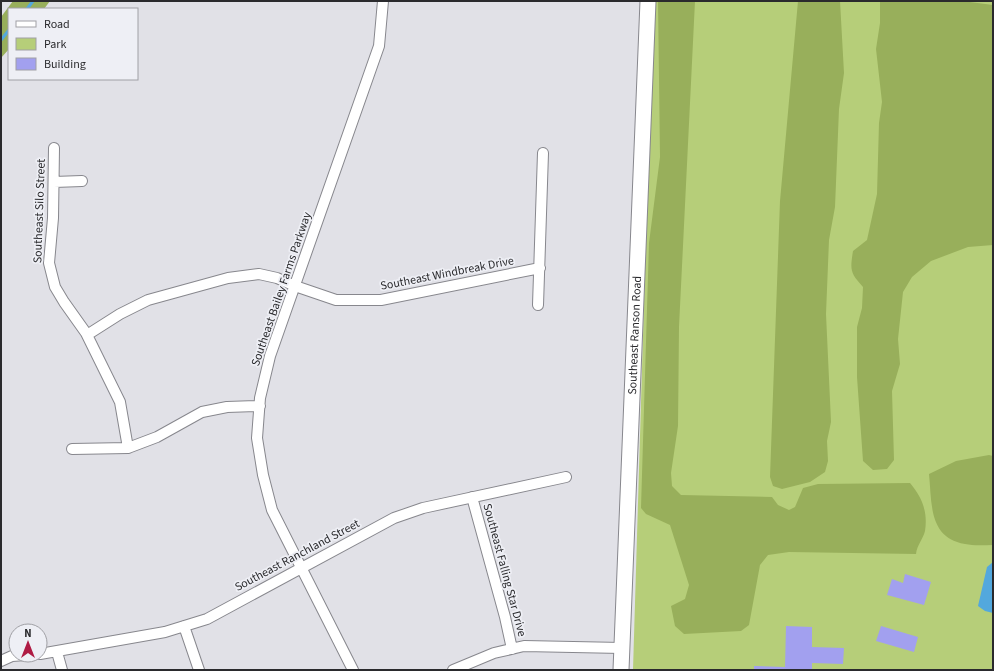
<svg xmlns="http://www.w3.org/2000/svg" width="994" height="671" font-family="'Source Sans 3',sans-serif">
	<style>
		.green { fill: #b6ce79 }
		.forest { fill: #98af5b }
		.water { fill: #53a8dd }
		.lines { fill: none; stroke-linecap: round; stroke-linejoin: round }
		.stream { stroke: #53a8dd; stroke-width: 3 }
		.building { fill: #a2a0ef }
		.street-casing { stroke: #87878d; stroke-width: 12 }
		.secondary-casing { stroke: #87878d; stroke-width: 17 }
		.street { stroke: #fff; stroke-width: 10 }
		.secondary { stroke: #fff; stroke-width: 15 }
		.labels { text-anchor: middle; stroke-width: 3.5; stroke-linejoin: round; paint-order: stroke }
		.street-label { font-size: 12px; fill: #2a2a2d; stroke: #eeeff5 }
	</style>
	<rect width="100%" height="100%" fill="#e1e1e7"/>
	<!-- green -->
	<path class="green" d="M 653,1 L 993,1 L 993,670 L 633,670 Z"/>
	<!-- forest -->
	<path class="forest" d="M 13,1 L 50,1 L 44,9 L 9,9 L 9,49 L 1,58 L 1,17 Z
		M 658,1 L 695,1 L 679,327 L 678,426 L 671,473 L 672,486 L 681,495 L 772,497 L 778,505 L 789,510 L 795,507 L 803,488 L 818,484 L 910,483 C 922,497 928,512 925,531 C 923,539 917,545 916,554 L 789,552 L 768,555 L 760,565 L 749,625 L 741,631 L 684,634 L 675,626 L 671,606 L 685,599 L 689,585 L 670,525 L 646,514 L 641,508 L 649,243 L 660,157 Z
		M 798,1 L 840,1 L 844,73 L 839,109 L 835,207 L 829,240 L 826,314 L 831,422 L 827,441 L 828,461 L 825,472 L 810,482 L 782,489 L 773,486 L 770,477 L 780,201 Z
		M 880,1 L 962,1 L 993,5 L 993,245 L 968,247 L 931,261 L 912,277 L 903,292 L 898,339 L 900,364 L 892,391 L 894,460 L 887,469 L 873,470 L 863,461 L 857,377 L 857,327 L 862,308 L 863,287 C 850,273 850,270 853,251 L 867,240 L 877,194 L 879,123 L 882,102 L 876,49 L 880,23 Z
		M 989,455 L 993,456 L 993,545 C 984,545 974,546 965,544 C 928,538 932,502 929,474 L 956,461 Z"/>
	<!-- water -->
	<path class="water" d="M 993,562 L 993,613 L 985,611 L 978,606 L 987,567 Z"/>
	<g class="lines">
		<!-- stream -->
		<path class="stream" d="M 27,9 L 33,1
			M 1,40 L 9,30"/>
	</g>
	<!-- building -->
	<path class="building" d="M 905,574 L 931,582 L 924,605 L 887,595 L 892,579 L 903,583 Z
		M 786,626 L 812,627 L 812,647 L 844,648 L 843,664 L 812,663 L 812,670 L 754,670 L 754,666 L 785,667 Z
		M 881,626 L 918,637 L 914,652 L 876,641 Z"/>
	<g class="lines">
		<!-- street casing -->
		<g class="street-casing">
			<path id="street" d="M 54,148 L 53,218 L 49,263 L 55,287 L 64,302 L 86,333 L 120,402 L 128,448
				M 54,182 L 82,181
				M 538,305 L 543,153
				M 87,335 L 120,314 L 148,300 L 228,278 L 259,274 L 277,278 L 295,286 L 336,300 L 381,300 L 540,268
				M 72,449 L 128,448 L 157,437 L 202,412 L 227,407 L 260,406
				M 472,497 L 505,617 L 512,649
				M 184,626 L 199,670
				M 57,652 L 62,670
				M 40,654 L 165,632 L 207,619 L 394,518 L 423,508 L 566,477
				M 1,661 L 12,656 L 26,655
				M 353,670 L 272,510 L 263,475 L 257,438 L 260,398 L 270,356 L 379,46 L 383,1
				M 453,670 L 494,653 L 524,646 L 622,648"/>
		</g>
		<!-- secondary casing -->
		<g class="secondary-casing">
			<g id="secondary">
				<path id="s1" d="M 621,670 L 648,1"/>
			</g>
		</g>
		<!-- street -->
		<use href="#street" class="street"/>
		<!-- secondary -->
		<use href="#secondary" class="secondary"/>
	</g>
	<g class="labels">
		<!-- street labels -->
		<g class="street-label">
			<text transform="translate(39 211) rotate(-88)" y="4">Southeast Silo Street</text>
			<text transform="translate(447 273) rotate(-11)" y="4">Southeast Windbreak Drive</text>
			<text transform="translate(281 289) rotate(-71)" y="4">Southeast Bailey Farms Parkway</text>
			<text dy="4" stroke="none"><textPath href="#s1" startOffset="335">Southeast Ranson Road</textPath></text>
			<text transform="translate(297 555) rotate(-28)" y="4">Southeast Ranchland Street</text>
			<text transform="translate(505 570) rotate(75)" y="4">Southeast Falling Star Drive</text>
		</g>
	</g>
	<!-- border -->
	<rect width="994" height="671" fill="none" stroke="#2a2a2d" stroke-width="4"/>
	<!-- legend -->
	<rect x="8" y="8" width="130" height="72" fill="#eeeff5" stroke="#a0a0a5"/>
	<rect x="16" y="21" width="20" height="6" fill="#ffffff" stroke="#a0a0a5"/>
	<text x="44" y="28" font-size="12" fill="#2a2a2d">Road</text>
	<rect x="16" y="38" width="20" height="12" fill="#b6ce79" stroke="#a0a0a5"/>
	<text x="44" y="48" font-size="12" fill="#2a2a2d">Park</text>
	<rect x="16" y="58" width="20" height="12" fill="#a2a0ef" stroke="#a0a0a5"/>
	<text x="44" y="68" font-size="12" fill="#2a2a2d">Building</text>
	<!-- north arrow -->
	<g transform="translate(28 643)"><circle r="19" fill="#eeeff5" stroke="#a0a0a5"/>
	<path d="M0-3L7 15L0 10L-7 15Z" fill="#af1b44"/>
	<text y="-6" font-size="11" font-weight="bold" text-anchor="middle" fill="#2a2a2d">N</text>
	</g>
</svg>
